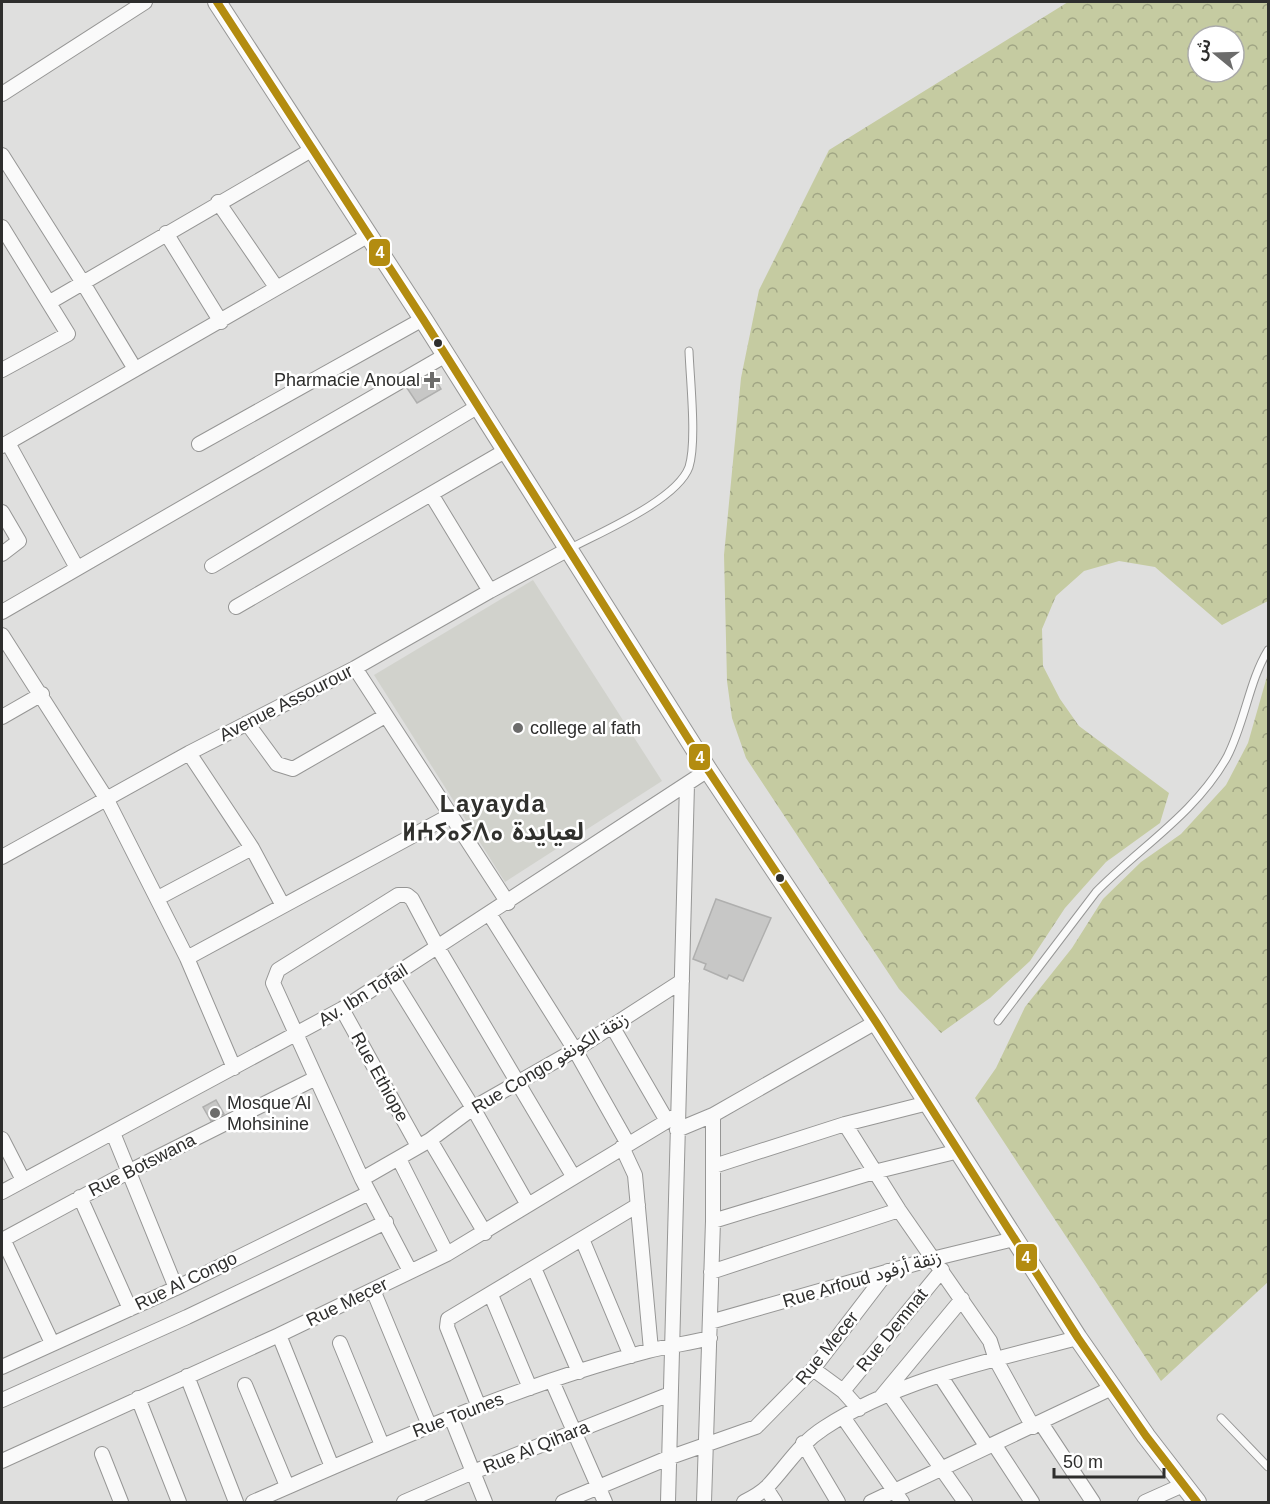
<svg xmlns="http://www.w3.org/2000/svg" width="1270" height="1504" font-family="Arial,'Noto Sans Arabic','Noto Sans Tifinagh',sans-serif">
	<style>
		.built { fill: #d1d2cc }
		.forest { fill: url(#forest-crowns); fill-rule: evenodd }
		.building { fill: #c7c7c6; stroke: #afafae; stroke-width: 1.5 }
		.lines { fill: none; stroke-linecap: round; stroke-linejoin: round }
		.service-casing { stroke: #969695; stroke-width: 9 }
		.minor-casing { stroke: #969695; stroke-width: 16 }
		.tertiary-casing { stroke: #969695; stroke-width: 20 }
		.service { stroke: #fafafa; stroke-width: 7 }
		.minor { stroke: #fafafa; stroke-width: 14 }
		.tertiary { stroke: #fafafa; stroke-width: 18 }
		.bus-1-casing { stroke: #fff; stroke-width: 12 }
		.bus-1 { stroke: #b38c10; stroke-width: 8 }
		.bus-dot { fill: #2e2e2d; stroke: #fff; stroke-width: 2 }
		.poi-dot { fill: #6c6c6b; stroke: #fff; stroke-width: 2 }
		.labels { text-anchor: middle; stroke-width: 5; stroke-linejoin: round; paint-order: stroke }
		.poi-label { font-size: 18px; fill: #2e2e2d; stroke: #fff; text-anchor: start }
		.street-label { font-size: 18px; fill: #2e2e2d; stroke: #fff }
		.district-label { font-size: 24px; font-weight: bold; letter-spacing: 1.5px; fill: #30302d; stroke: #fff }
		.line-badge { stroke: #fff; stroke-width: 2 }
		.badge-label { font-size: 16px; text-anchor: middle; font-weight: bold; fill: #fff }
	</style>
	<defs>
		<pattern id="forest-crowns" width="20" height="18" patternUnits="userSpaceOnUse" patternTransform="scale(1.5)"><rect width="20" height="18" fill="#c5cba1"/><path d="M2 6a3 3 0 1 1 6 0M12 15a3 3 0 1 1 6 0" fill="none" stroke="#a0a584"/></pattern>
	</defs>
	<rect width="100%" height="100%" fill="#dfdfde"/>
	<!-- built -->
	<path class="built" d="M 533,580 L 662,781 L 505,882 L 374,675 Z"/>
	<!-- forest -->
	<path class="forest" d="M 1068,2 L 1268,2 L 1268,601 L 1222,625 L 1155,567 L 1119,561 L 1084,571 L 1056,596 L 1042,629 L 1043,666 L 1060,699 L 1079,726 L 1169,793 L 1160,823 L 1106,862 L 1065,908 L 1030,961 L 990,998 L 941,1033 L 899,989 L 746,758 L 732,718 L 727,681 L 724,555 L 741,378 L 759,290 L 829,150 ZM 1198,36 L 1234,36 L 1234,72 L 1198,72 Z
		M 1268,673 L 1268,1282 L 1161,1381 L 975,1098 L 996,1068 L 1025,1007 L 1072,948 L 1103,899 L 1141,862 L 1181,834 L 1226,785 L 1248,743 Z"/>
	<!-- building -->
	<path class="building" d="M 432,374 L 441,389 L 417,403 L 407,388 Z
		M 716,899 L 771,918 L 743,981 L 729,975 L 727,979 L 704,969 L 706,964 L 693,959 Z
		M 216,1100 L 224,1114 L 211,1121 L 203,1107 Z"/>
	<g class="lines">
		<!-- service casing -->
		<g class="service-casing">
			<path id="service" d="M 569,549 C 601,532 677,500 689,467 C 697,441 690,380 689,351
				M 998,1021 L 1096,892 C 1140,847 1195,814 1227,757 C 1245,722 1249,681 1268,650
				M 1221,1418 L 1268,1467"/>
		</g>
		<!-- minor casing -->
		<g class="minor-casing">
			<path id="minor" d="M 2,94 L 145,2
				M 2,155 L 83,283 L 135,369
				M 218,202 L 276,287
				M 2,227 L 68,334 L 2,370
				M 166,233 L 221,322
				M 50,302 L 313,149
				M 8,443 L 77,568
				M 199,444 L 423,319
				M 2,446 L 369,235
				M 431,494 L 490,591
				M 2,512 L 19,541 L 2,554
				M 212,566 L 477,407
				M 236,607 L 505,451
				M 2,612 L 446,355
				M 2,635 L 106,798 L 187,958 L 234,1068
				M 355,668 L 508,903
				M 2,717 L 42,694
				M 247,723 L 277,764 L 293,769 L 385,716
				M 189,753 L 252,848 L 282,904
				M 2,857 L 189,753 L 355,668 L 490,591 L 569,549
				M 158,898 L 252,848
				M 490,915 L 575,1050 L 628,1144
				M 187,958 L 449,816
				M 392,977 L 473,1108 L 528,1205
				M 342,1009 L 418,1146
				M 612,1026 L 667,1121
				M 845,1124 L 899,1210 L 990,1341 L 996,1360 L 1033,1427
				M 677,1130 L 713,1115 L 876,1022
				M 113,1133 L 176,1288
				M 2,1139 L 23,1180
				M 430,1140 L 485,1233
				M 622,1147 L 635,1175 L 651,1350
				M 399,1159 L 447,1254
				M 714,1166 L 845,1124 L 928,1103
				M 362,1179 L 430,1140 L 473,1108 L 575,1050 L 682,981
				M 2,1192 L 342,1009 L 708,770
				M 80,1197 L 130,1309
				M 713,1221 L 874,1172 L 959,1151
				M 3,1239 L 52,1343
				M 582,1239 L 631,1356
				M 2,1240 L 128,1172 L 316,1078
				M 534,1268 L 579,1372
				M 410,1271 L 362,1179 L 273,983 L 278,970 L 398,895 L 407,895 L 412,899 L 438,948 L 573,1176
				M 711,1272 L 899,1210
				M 373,1290 L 429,1425
				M 491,1295 L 530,1388
				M 710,1322 L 932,1259 L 1014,1239
				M 279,1335 L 332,1467
				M 340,1343 L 382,1445
				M 2,1367 L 176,1288 L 369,1193
				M 813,1369 L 843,1391 L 859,1409
				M 187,1376 L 236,1502
				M 941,1377 L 987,1447
				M 552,1381 L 605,1502
				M 245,1385 L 287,1486
				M 843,1391 L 942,1270
				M 889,1394 L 965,1502
				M 881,1397 L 962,1299
				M 138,1398 L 179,1502
				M 2,1400 L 187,1317 L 386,1222
				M 479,1407 L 447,1327 L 448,1319 L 638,1205
				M 451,1417 L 485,1502
				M 843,1417 L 902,1502
				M 1041,1423 L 1093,1502
				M 803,1443 L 838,1502
				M 994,1444 L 1032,1502
				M 102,1454 L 121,1502
				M 2,1461 L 279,1335 L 447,1254 L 677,1115
				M 766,1488 L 775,1502
				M 253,1502 C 382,1446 511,1387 648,1351 C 668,1346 690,1343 710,1338
				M 404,1502 L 473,1472 L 670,1394
				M 563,1502 L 668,1458 L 756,1427 L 813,1369 L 888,1271
				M 668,1502 L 687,784
				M 704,1502 L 713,1221 L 713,1115
				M 744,1502 C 752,1498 761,1493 767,1487 C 787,1466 799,1444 824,1428 C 899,1379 993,1360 1078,1338
				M 871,1502 L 1114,1387
				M 1145,1502 L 1183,1485"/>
		</g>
		<!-- tertiary casing -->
		<g class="tertiary-casing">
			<path id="tertiary" d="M 217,2 L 423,319 L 708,770 L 876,1022 L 1078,1338 L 1146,1436 L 1197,1502"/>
		</g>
		<!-- service -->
		<use href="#service" class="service"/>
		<!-- minor -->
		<use href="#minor" class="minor"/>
		<!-- tertiary -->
		<use href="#tertiary" class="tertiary"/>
		<!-- bus-1 casing -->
		<g class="bus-1-casing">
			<path id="bus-1" d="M 217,2 L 423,319 L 708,770 L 876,1022 L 1078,1338 L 1146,1436 L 1197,1502"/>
		</g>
		<!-- bus-1 -->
		<use href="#bus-1" class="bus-1"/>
	</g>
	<!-- markers -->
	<g class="bus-dot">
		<circle cx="438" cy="343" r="5"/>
		<circle cx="780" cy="878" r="5"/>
	</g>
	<g class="poi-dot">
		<path d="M429 371h6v6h6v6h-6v6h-6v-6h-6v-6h6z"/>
		<circle cx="518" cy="728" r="6"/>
		<circle cx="215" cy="1113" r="6"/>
	</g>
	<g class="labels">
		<!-- poi labels -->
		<g class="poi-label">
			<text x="420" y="386" text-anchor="end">Pharmacie Anoual</text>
			<text x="530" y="734">college al fath</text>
			<text x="227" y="1109">Mosque Al<tspan x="227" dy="21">Mohsinine</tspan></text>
		</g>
		<!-- street labels -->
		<g class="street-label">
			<text transform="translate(286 703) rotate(-27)" y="6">Avenue Assourour</text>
			<text transform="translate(363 995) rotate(-32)" y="6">Av. Ibn Tofail</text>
			<text transform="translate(550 1063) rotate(-31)" y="6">Rue Congo زنقة الكونغو</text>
			<text transform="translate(380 1077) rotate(61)" y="6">Rue Ethiope</text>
			<text transform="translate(142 1165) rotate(-27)" y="6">Rue Botswana</text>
			<text transform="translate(862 1279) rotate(-16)" y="6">Rue Arfoud زنقة أرفود</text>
			<text transform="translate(186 1281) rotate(-26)" y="6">Rue Al Congo</text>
			<text transform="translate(347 1302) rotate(-26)" y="6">Rue Mecer</text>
			<text transform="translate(892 1330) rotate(-51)" y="6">Rue Demnat</text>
			<text transform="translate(827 1348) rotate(-51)" y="6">Rue Mecer</text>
			<text transform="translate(458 1415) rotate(-21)" y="6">Rue Tounes</text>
			<text transform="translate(536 1447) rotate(-22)" y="6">Rue Al Qihara</text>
		</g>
		<!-- district labels -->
		<g class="district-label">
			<text x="493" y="812">Layayda<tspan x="493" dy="28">ⵍⵄⵢⴰⵢⴷⴰ لعيايدة</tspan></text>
		</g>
	</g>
	<g class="line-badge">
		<rect x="368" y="238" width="23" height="29" rx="6" fill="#b38c10"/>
		<rect x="688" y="743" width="23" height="28" rx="6" fill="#b38c10"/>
		<rect x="1015" y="1243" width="23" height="29" rx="6" fill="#b38c10"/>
	</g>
	<g class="badge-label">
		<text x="380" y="258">4</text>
		<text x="700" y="763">4</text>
		<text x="1026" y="1263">4</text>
	</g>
	<!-- border -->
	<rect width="1270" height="1504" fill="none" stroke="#2e2e2d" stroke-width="6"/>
	<!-- north arrow -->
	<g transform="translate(1216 54) rotate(289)"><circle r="28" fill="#ffffff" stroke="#ababab" stroke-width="1.5"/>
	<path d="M0-4.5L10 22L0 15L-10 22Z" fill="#6c6c6b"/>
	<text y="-9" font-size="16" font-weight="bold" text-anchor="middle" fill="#2e2e2d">ش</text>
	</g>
	<!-- scale -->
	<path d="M1054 1468v9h110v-9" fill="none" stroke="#2e2e2d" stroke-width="3"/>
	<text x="1063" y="1468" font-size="18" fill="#2e2e2d" stroke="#ffffff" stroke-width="4.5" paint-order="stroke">50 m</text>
</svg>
